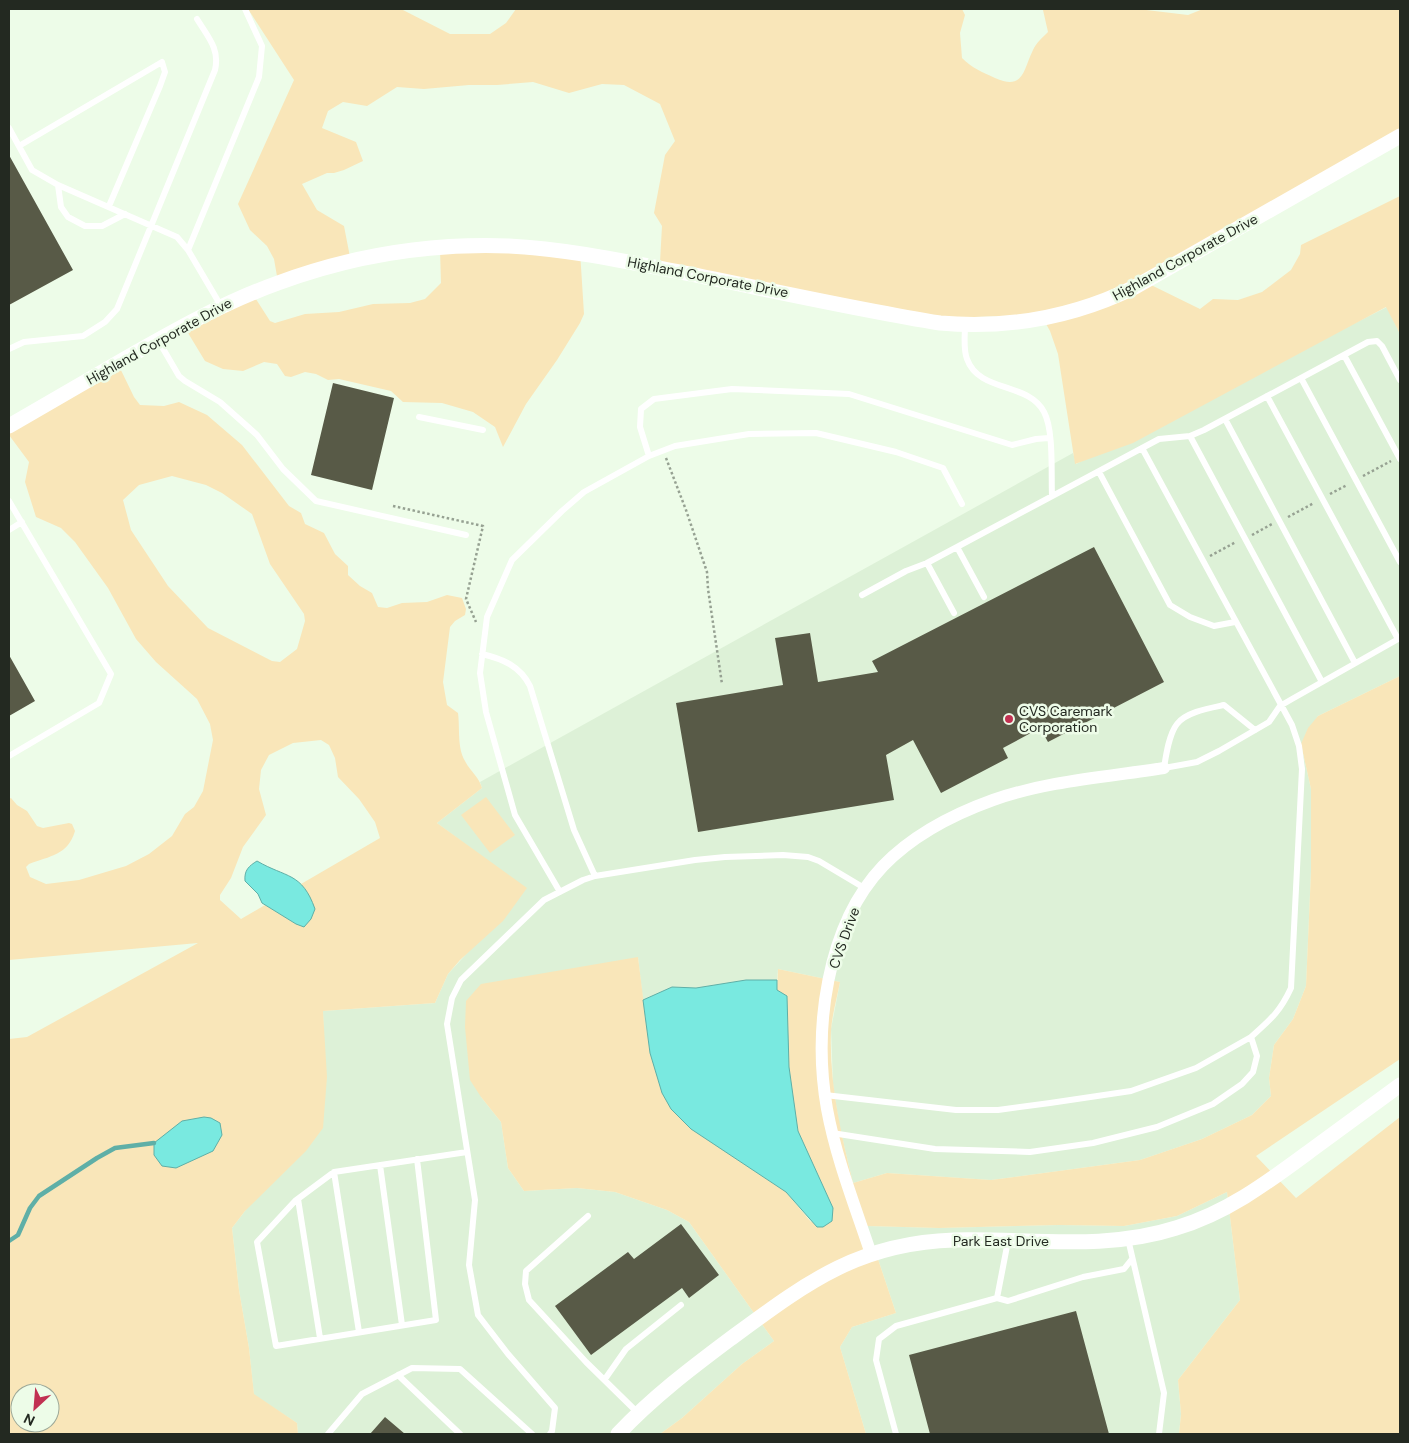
<svg xmlns="http://www.w3.org/2000/svg" width="1409" height="1443" font-family="'DM Sans',sans-serif">
	<style>
		.built { fill: #ddf1d7 }
		.green { fill: #f9e6b9; fill-rule: evenodd }
		.water { fill: #79e9e0; stroke: #5fafa7 }
		.lines { fill: none; stroke-linecap: round; stroke-linejoin: round }
		.stream { stroke: #5fafa7; stroke-width: 4.5 }
		.building { fill: #585a47 }
		.path { stroke: #96a192; stroke-width: 2.5; stroke-dasharray: 2.5 2.5; stroke-linecap: butt }
		.service { stroke: #fff; stroke-width: 6 }
		.minor { stroke: #fff; stroke-width: 12 }
		.tertiary { stroke: #fff; stroke-width: 15 }
		.poi-dot { fill: #c13152; stroke: #edfce8; stroke-width: 2 }
		.labels { text-anchor: middle; stroke-width: 5; stroke-linejoin: round; paint-order: stroke }
		.street-label { font-size: 14px; fill: #232921; stroke: #edfce8 }
		.poi-label { font-size: 14px; fill: #232921; stroke: #edfce8; text-anchor: start }
	</style>
	<rect width="100%" height="100%" fill="#edfce8"/>
	<!-- built -->
	<path class="built" d="M 1387,307 L 1400,334 L 1400,676 L 1318,716 L 1301,744 L 1311,789 L 1311,871 L 1306,986 L 1293,1019 L 1274,1045 L 1269,1078 L 1271,1096 L 1252,1115 L 1202,1139 L 1140,1160 L 991,1180 L 887,1173 L 853,1183 L 839,1124 L 833,1084 L 831,1029 L 840,982 L 778,969 L 777,980 L 746,980 L 696,988 L 672,987 L 643,1000 L 638,957 L 481,1097 L 501,1122 L 508,1168 L 524,1191 L 577,1188 L 615,1192 L 667,1210 L 689,1222 L 774,1341 L 742,1364 L 682,1418 L 660,1434 L 298,1434 L 297,1423 L 254,1395 L 249,1348 L 239,1290 L 232,1228 L 245,1211 L 324,1048 L 323,1011 L 435,1003 L 448,974 L 526,889 L 437,823 L 482,788 L 480,782 L 1073,453 L 1076,464 Z
		M 1227,1192 L 1240,1300 L 1178,1380 L 1181,1414 L 1179,1434 L 866,1434 L 840,1347 L 852,1327 L 896,1313 L 867,1226 L 939,1228 L 1059,1225 L 1124,1226 L 1177,1216 Z"/>
	<!-- green -->
	<path class="green" d="M 248,9 L 401,9 L 450,34 L 490,34 L 506,23 L 516,9 L 962,9 L 965,15 L 960,33 L 962,58 C 972,68 982,72 995,78 C 1024,91 1023,70 1033,50 C 1036,43 1043,37 1048,32 L 1043,10 L 1046,9 L 1138,9 L 1188,15 L 1203,9 L 1400,9 L 1400,136 L 1145,282 L 1200,309 L 1213,299 L 1238,300 L 1262,292 L 1291,270 L 1300,254 L 1301,245 L 1400,196 L 1400,334 L 1386,307 L 1133,443 L 1075,464 L 1058,354 L 1050,331 L 1041,315 L 940,318 L 660,262 L 662,226 L 654,213 L 665,155 L 675,141 L 660,104 L 624,85 L 602,84 L 569,93 L 533,82 L 497,85 L 469,85 L 424,89 L 397,87 L 367,106 L 343,102 L 328,111 L 322,128 L 356,142 L 363,161 L 344,170 L 334,173 L 327,173 L 302,184 L 317,210 L 344,226 L 350,257 L 278,282 L 274,259 L 267,246 L 250,230 L 238,204 L 294,80 Z
		M 440,249 L 580,251 L 584,314 L 580,323 L 557,360 L 526,404 L 503,447 L 495,427 L 473,412 L 442,403 L 403,402 L 391,391 L 339,379 L 328,380 L 316,374 L 305,372 L 291,377 L 285,376 L 277,364 L 264,362 L 243,371 L 223,369 L 205,361 L 185,328 L 252,293 L 270,321 L 275,323 L 305,314 L 339,312 L 373,304 L 410,303 L 425,299 L 441,283 Z
		M 118,364 L 134,397 L 140,405 L 164,406 L 179,402 L 207,415 L 242,445 L 289,506 L 301,513 L 305,524 L 324,533 L 335,554 L 348,566 L 348,575 L 360,586 L 372,593 L 378,607 L 387,608 L 402,603 L 427,602 L 447,595 L 462,598 L 466,609 L 465,615 L 455,621 L 450,627 L 443,682 L 447,705 L 458,713 C 460,728 457,748 465,761 C 470,771 479,777 482,788 L 437,823 L 527,888 L 503,921 L 460,960 L 448,974 L 435,1003 L 323,1011 L 327,1077 L 323,1128 L 306,1151 L 245,1211 L 232,1228 L 239,1290 L 249,1348 L 254,1394 L 297,1423 L 298,1434 L 9,1434 L 9,1039 L 27,1037 L 198,943 L 9,960 L 9,799 L 11,798 L 17,805 L 27,811 L 37,826 L 43,828 L 69,823 L 72,824 L 75,831 C 68,855 50,856 29,864 L 26,867 L 30,877 L 46,884 L 79,880 L 126,866 L 149,854 L 172,836 L 185,814 L 194,807 L 203,791 L 213,740 L 210,724 L 197,699 L 156,662 L 136,639 L 108,588 L 75,542 L 61,528 L 36,517 L 25,482 L 29,462 L 9,435 L 9,426 ZM 172,476 L 206,485 L 222,493 L 252,514 L 270,564 L 304,614 L 305,621 L 297,649 L 280,662 L 272,661 L 208,628 L 168,586 L 131,530 L 123,500 L 139,485 ZM 321,740 L 329,745 L 335,758 L 338,777 L 359,799 L 375,822 L 380,838 L 301,884 L 296,924 L 265,905 L 241,919 L 220,900 L 220,895 L 231,878 L 243,847 L 266,815 L 259,789 L 261,770 L 269,755 L 293,743 ZM 20,1393 L 50,1393 L 50,1423 L 20,1423 Z
		M 1400,676 L 1400,1059 L 1256,1156 L 1296,1198 L 1400,1117 L 1400,1434 L 1179,1434 L 1181,1414 L 1178,1380 L 1240,1300 L 1227,1192 L 1177,1216 L 1124,1226 L 1059,1225 L 939,1228 L 867,1226 L 896,1313 L 852,1327 L 840,1347 L 866,1434 L 660,1434 L 682,1418 L 742,1364 L 774,1341 L 689,1222 L 667,1210 L 615,1192 L 577,1188 L 524,1191 L 508,1168 L 501,1122 L 481,1097 L 470,1080 L 465,1027 L 466,1001 L 481,984 L 638,957 L 650,1053 L 671,1109 L 691,1129 L 786,1192 L 811,1222 L 833,1208 L 798,1131 L 777,990 L 778,969 L 840,982 C 837,998 832,1015 831,1031 C 829,1083 841,1133 853,1183 L 887,1173 L 991,1180 L 1140,1160 L 1202,1139 L 1252,1115 L 1271,1096 L 1269,1078 L 1274,1045 L 1293,1019 L 1306,986 L 1311,871 L 1311,789 L 1301,744 L 1308,728 L 1318,716 Z
		M 486,797 L 515,835 L 490,853 L 461,815 Z"/>
	<!-- water -->
	<path class="water" d="M 257,861 C 286,878 302,872 315,909 L 311,919 L 304,927 L 296,924 L 262,903 L 258,894 L 245,881 C 244,870 249,866 257,861 Z
		M 746,980 L 777,980 L 777,990 L 787,996 L 789,1067 L 798,1131 L 833,1208 L 832,1221 L 823,1227 L 817,1227 L 786,1192 L 691,1129 L 671,1109 L 662,1093 L 650,1053 L 643,1000 L 672,987 L 696,988 Z
		M 204,1117 L 211,1118 L 220,1123 L 222,1135 L 213,1151 L 176,1168 L 162,1166 L 154,1155 L 154,1143 L 182,1121 Z"/>
	<g class="lines">
		<!-- stream -->
		<path class="stream" d="M 9,1241 L 18,1235 L 30,1208 L 39,1196 L 97,1158 L 115,1148 L 154,1143"/>
	</g>
	<!-- building -->
	<path class="building" d="M 9,155 L 73,270 L 9,305 Z
		M 333,383 L 394,398 L 372,490 L 311,475 Z
		M 1094,547 L 1164,682 L 1048,742 L 1040,728 L 1003,748 L 1008,758 L 941,793 L 913,740 L 886,755 L 894,800 L 698,832 L 676,703 L 783,685 L 775,638 L 810,633 L 818,682 L 878,672 L 872,661 Z
		M 9,655 L 35,701 L 9,716 Z
		M 681,1224 L 719,1275 L 689,1298 L 682,1288 L 591,1355 L 555,1306 L 628,1252 L 634,1259 Z
		M 1076,1311 L 1109,1434 L 930,1434 L 909,1355 Z
		M 385,1417 L 405,1434 L 370,1434 Z"/>
	<g class="lines">
		<!-- path -->
		<path class="path" d="M 666,458 L 686,510 L 707,572 L 708,589 L 722,684
			M 1363,476 L 1391,461
			M 1330,494 L 1347,485
			M 393,506 L 483,526 L 466,599 L 476,622
			M 1288,517 L 1314,503
			M 1252,535 L 1272,524
			M 1210,556 L 1236,542"/>
		<!-- service -->
		<path class="service" d="M 9,128 L 32,170 L 58,185 L 177,237 L 188,250 L 221,306
			M 19,146 L 162,62 L 165,72 L 160,86 L 109,206
			M 58,185 L 61,207 L 68,217 L 85,226 L 102,226 L 125,214
			M 188,250 L 259,77 L 262,46 L 245,9
			M 965,325 C 965,336 963,349 967,359 C 979,393 1029,382 1044,412 C 1054,430 1051,475 1052,496
			M 158,340 L 179,376 L 185,381 L 220,402 L 257,435 L 283,469 L 316,501 L 466,535
			M 9,349 L 24,342 L 83,336 L 105,322 L 117,309 L 215,70 C 220,49 208,37 197,19
			M 1344,355 L 1400,459
			M 1301,378 L 1400,562
			M 1267,396 L 1398,639
			M 419,417 L 483,430
			M 1225,419 L 1355,663
			M 1190,436 L 1322,682
			M 649,456 L 640,427 L 641,409 L 654,399 L 732,389 L 849,394 L 1012,445 L 1036,439 L 1049,438
			M 1099,472 L 1170,605 L 1190,617 L 1214,626 L 1235,622
			M 9,501 L 111,674 L 99,703 L 9,756
			M 9,530 L 22,522
			M 957,547 L 984,597
			M 927,563 L 954,613
			M 862,595 L 906,571 L 927,563 L 1159,439 L 1190,436 L 1204,430 L 1368,342 L 1377,341 L 1382,346 L 1400,380
			M 482,654 C 503,659 520,666 530,686 L 574,830 L 595,876
			M 1255,730 L 1224,705 C 1210,708 1186,712 1177,724 C 1169,734 1166,755 1164,768 L 1197,762 L 1219,751 L 1269,722 L 1280,706 L 1292,699 L 1400,638
			M 560,892 L 515,815 L 486,712 L 480,673 L 487,617 L 512,560 L 562,511 L 584,492 L 649,456 L 675,446 L 749,434 L 816,433 L 896,452 L 943,468 L 962,504
			M 825,1095 L 956,1110 L 998,1110 L 1050,1103 L 1131,1091 L 1196,1068 L 1251,1037
			M 832,1133 L 935,1149 L 1030,1152 L 1093,1143 L 1157,1127 L 1213,1104 L 1242,1084 L 1253,1072 L 1257,1056 L 1251,1037 C 1270,1020 1280,1012 1291,988 L 1302,769 L 1299,746 L 1292,725 L 1142,448
			M 417,1159 L 436,1320 L 276,1346 L 257,1242 L 295,1201 L 334,1172 L 467,1152
			M 380,1165 L 402,1325
			M 334,1172 L 359,1332
			M 298,1199 L 320,1338
			M 588,1216 L 526,1271 L 525,1284 L 529,1300 L 586,1362 L 638,1413
			M 1128,1239 L 1164,1393 L 1159,1434
			M 997,1298 L 1008,1241
			M 398,1375 L 460,1434
			M 605,1379 L 626,1349 L 681,1305
			M 328,1434 L 362,1394 L 412,1368 L 460,1369 L 532,1434
			M 550,1434 L 552,1431 L 555,1408 L 508,1354 L 478,1315 L 469,1265 L 475,1200 L 447,1024 L 452,998 L 461,980 L 544,900 L 583,880 L 595,876 L 695,860 L 725,857 L 783,855 L 808,857 L 819,861 L 866,889
			M 896,1434 L 876,1360 L 879,1339 L 896,1326 L 997,1298 L 1008,1301 L 1083,1277 L 1124,1269 L 1132,1259"/>
		<!-- minor -->
		<path class="minor" d="M 871,1254 C 855,1206 836,1158 827,1109 C 813,1030 826,926 883,866 C 912,836 954,814 993,800 C 1047,781 1107,777 1164,768"/>
		<!-- tertiary -->
		<path class="tertiary" d="M 9,426 C 49,403 88,380 128,357 C 177,329 225,302 278,283 C 351,256 431,243 509,246 C 567,249 623,261 680,272 C 766,289 853,309 940,323 C 1009,329 1074,317 1135,287 L 1400,136
			M 618,1434 C 653,1397 690,1369 730,1339 C 805,1284 857,1243 954,1240 C 1028,1238 1105,1251 1176,1228 C 1227,1213 1268,1182 1310,1151 C 1340,1129 1370,1107 1400,1085"/>
	</g>
	<!-- markers -->
	<circle class="poi-dot" cx="1009" cy="719" r="5"/>
	<g class="labels">
		<!-- street labels -->
		<g class="street-label">
			<text transform="translate(1185 257) rotate(-29)" y="5">Highland Corporate Drive</text>
			<text transform="translate(708 277) rotate(11)" y="5">Highland Corporate Drive</text>
			<text transform="translate(159 341) rotate(-29)" y="5">Highland Corporate Drive</text>
			<text transform="translate(844 938) rotate(-70)" y="5">CVS Drive</text>
			<text x="1001" y="1246">Park East Drive</text>
		</g>
		<!-- poi labels -->
		<g class="poi-label">
			<text x="1019" y="716">CVS Caremark<tspan x="1019" dy="16">Corporation</tspan></text>
		</g>
	</g>
	<!-- border -->
	<rect width="1409" height="1443" fill="none" stroke="#232921" stroke-width="20"/>
	<!-- north arrow -->
	<g transform="translate(35 1408) rotate(206)"><circle r="24" fill="#edfce8" stroke="#9ca898"/>
	<path d="M0-4L9 19L0 12L-9 19Z" fill="#c13152"/>
	<text y="-8" font-size="14" font-weight="bold" text-anchor="middle" fill="#232921">N</text>
	</g>
</svg>
